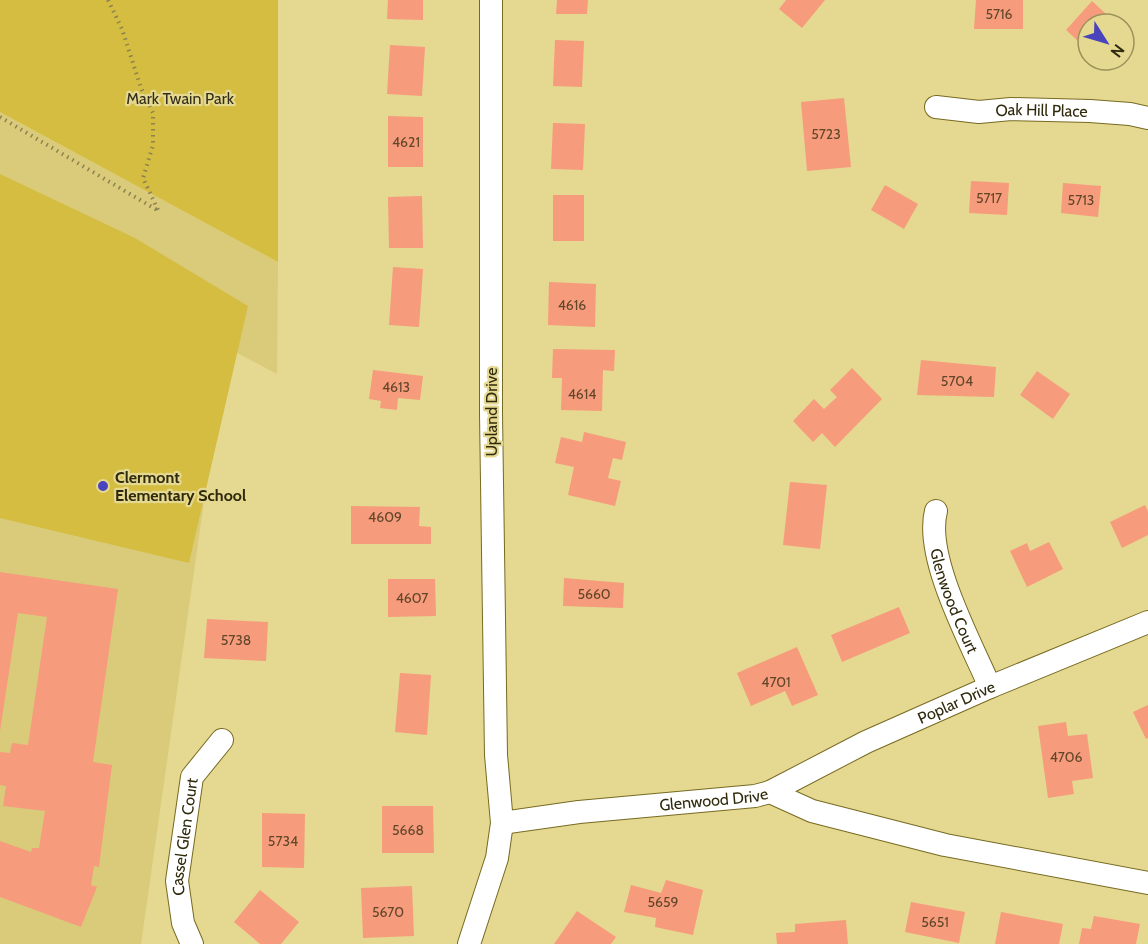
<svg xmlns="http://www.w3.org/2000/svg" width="1148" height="944" font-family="Cabin,sans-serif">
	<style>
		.built { fill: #dacb7b }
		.green { fill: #d4bd41 }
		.building { fill: #f79b7d }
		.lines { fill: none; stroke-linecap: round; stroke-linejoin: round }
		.minor-casing { stroke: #776a22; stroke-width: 24 }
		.path { stroke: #8b824f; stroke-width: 4; stroke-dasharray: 1.5 4.5; stroke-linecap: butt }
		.minor { stroke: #fff; stroke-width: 22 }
		.poi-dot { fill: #4944bb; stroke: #e5d890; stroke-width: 2 }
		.labels { text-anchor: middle; stroke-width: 4.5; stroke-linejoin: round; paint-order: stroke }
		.number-label { font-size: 14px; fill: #614628 }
		.park-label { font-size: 16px; fill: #332f19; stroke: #e5d890 }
		.street-label { font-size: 16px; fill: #2f2a0c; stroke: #e5d890 }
		.poi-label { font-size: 16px; font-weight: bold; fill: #2f2a0c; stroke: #e5d890; text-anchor: start }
	</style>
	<rect width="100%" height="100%" fill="#e5d890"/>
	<!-- built -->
	<path class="built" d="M 0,112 L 278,262 L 277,374 L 226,347 L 141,944 L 0,944 Z"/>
	<!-- green -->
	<path class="green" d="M 0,0 L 278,0 L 278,262 L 0,112 Z
		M 0,174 L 135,238 L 248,306 L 189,563 L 0,518 Z"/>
	<!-- building -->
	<path class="building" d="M 388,0 L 423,0 L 423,20 L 387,19 Z
		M 557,0 L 588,0 L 587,14 L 556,14 Z
		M 786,0 L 825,0 L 802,28 L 779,9 Z
		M 976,0 L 1023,0 L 1023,29 L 974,29 Z
		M 1092,1 L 1117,24 L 1088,24 L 1088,50 L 1066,30 Z
		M 555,40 L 584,41 L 582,87 L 553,86 Z
		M 390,45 L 425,47 L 422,96 L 387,94 Z
		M 844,98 L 851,167 L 807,171 L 801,102 Z
		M 388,116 L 423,117 L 423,167 L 388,167 Z
		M 553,123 L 585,124 L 583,170 L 551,169 Z
		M 971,181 L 1009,183 L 1007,215 L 969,213 Z
		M 1063,183 L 1101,186 L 1098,217 L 1061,213 Z
		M 885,185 L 918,204 L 904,229 L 871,210 Z
		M 553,195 L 584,195 L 584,241 L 553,241 Z
		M 422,196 L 423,248 L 389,248 L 388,197 Z
		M 393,267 L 423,269 L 419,327 L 389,325 Z
		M 549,282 L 596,284 L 595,327 L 548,325 Z
		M 553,349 L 615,350 L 614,371 L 603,370 L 602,411 L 561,410 L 562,378 L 552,378 Z
		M 921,360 L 996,367 L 994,397 L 917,395 Z
		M 852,368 L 882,399 L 835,447 L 822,433 L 813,442 L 793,421 L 814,399 L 824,409 L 837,397 L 830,390 Z
		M 373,370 L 423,376 L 420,400 L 398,398 L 397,410 L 380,408 L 381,401 L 369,399 Z
		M 1037,371 L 1070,394 L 1053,419 L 1020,395 Z
		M 584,432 L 626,442 L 622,460 L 613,458 L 608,478 L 621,481 L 615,506 L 568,495 L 574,467 L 555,463 L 561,437 L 582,442 Z
		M 790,482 L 827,485 L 820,549 L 783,545 Z
		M 1145,505 L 1148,511 L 1148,535 L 1122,548 L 1110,522 Z
		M 351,506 L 420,507 L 419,526 L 431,527 L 431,544 L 351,544 Z
		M 1049,542 L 1063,569 L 1027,587 L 1010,551 L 1027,543 L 1030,551 Z
		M 0,572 L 118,589 L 93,762 L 112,765 L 99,867 L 94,866 L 91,885 L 97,887 L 81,927 L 0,897 L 0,841 L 31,852 L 32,848 L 39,848 L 45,811 L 3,806 L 6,786 L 0,785 L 0,752 L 10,753 L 12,743 L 28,745 L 47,617 L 18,613 L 0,731 Z
		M 564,578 L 624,583 L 623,608 L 563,606 Z
		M 388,579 L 435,579 L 436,616 L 388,617 Z
		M 899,607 L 910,633 L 842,662 L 831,635 Z
		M 207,619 L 268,622 L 266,661 L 204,658 Z
		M 797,647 L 818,695 L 792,706 L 785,691 L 751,706 L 737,673 Z
		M 400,673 L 431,675 L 427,735 L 395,732 Z
		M 1148,705 L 1148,738 L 1146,739 L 1133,712 Z
		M 1066,722 L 1068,736 L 1087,734 L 1093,778 L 1072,781 L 1074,794 L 1048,798 L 1038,726 Z
		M 382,806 L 433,806 L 434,853 L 382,853 Z
		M 262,813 L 305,814 L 304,868 L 262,867 Z
		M 666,880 L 703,890 L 693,935 L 655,927 L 656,918 L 624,912 L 631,885 L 661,893 Z
		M 412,886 L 414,936 L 363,938 L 361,888 Z
		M 260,890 L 299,922 L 281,944 L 260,944 L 234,922 Z
		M 911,902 L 965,912 L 959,943 L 905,932 Z
		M 577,911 L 616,937 L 611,944 L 554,944 Z
		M 1001,912 L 1063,924 L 1059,944 L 995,944 Z
		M 1094,916 L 1140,924 L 1136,944 L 1079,944 L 1082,928 L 1091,929 Z
		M 846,920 L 848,944 L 777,944 L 776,933 L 795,932 L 795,924 Z"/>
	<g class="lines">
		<!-- minor casing -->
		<g class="minor-casing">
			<g id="minor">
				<path id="s1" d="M 936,107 L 979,112 L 1011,109 L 1090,111 L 1130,114 L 1148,118"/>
				<path id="s2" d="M 936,511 C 924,557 971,643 990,687"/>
				<path id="s3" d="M 770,792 L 866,742 L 990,687 L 1148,622"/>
				<path id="s4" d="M 502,823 L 579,812 L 755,796 L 770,792 L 812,811 L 945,845 L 1148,883"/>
				<path id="s5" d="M 192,944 L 183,923 L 177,881 L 192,777 L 222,740"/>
				<path d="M 469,944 L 497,858 L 502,823 L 496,755 L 491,414 L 491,0"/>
			</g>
		</g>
		<!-- path -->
		<path class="path" d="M 108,0 L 122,29 L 141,88 L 153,113 L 153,145 L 143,178 L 158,210
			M 0,117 L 157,210"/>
		<!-- minor -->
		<use href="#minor" class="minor"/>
	</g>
	<!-- markers -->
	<circle class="poi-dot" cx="103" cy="486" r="6"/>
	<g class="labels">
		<!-- number labels -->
		<g class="number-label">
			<text x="999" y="19">5716</text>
			<text x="826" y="139">5723</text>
			<text x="406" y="147">4621</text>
			<text x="989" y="203">5717</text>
			<text x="1081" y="205">5713</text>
			<text x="572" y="310">4616</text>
			<text x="957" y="386">5704</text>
			<text x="396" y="392">4613</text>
			<text x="582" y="399">4614</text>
			<text x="385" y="522">4609</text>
			<text x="594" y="599">5660</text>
			<text x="412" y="603">4607</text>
			<text x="236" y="645">5738</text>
			<text x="776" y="687">4701</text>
			<text x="1066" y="762">4706</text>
			<text x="408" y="835">5668</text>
			<text x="283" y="846">5734</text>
			<text x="663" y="907">5659</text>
			<text x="388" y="917">5670</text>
			<text x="935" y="927">5651</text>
		</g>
		<!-- park labels -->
		<g class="park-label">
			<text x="180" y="104">Mark Twain Park</text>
		</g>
		<!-- street labels -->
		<g class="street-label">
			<text dy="6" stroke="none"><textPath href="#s1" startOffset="106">Oak Hill Place</textPath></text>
			<text transform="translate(491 412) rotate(-90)" y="6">Upland Drive</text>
			<text dy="6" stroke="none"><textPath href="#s2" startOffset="93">Glenwood Court</textPath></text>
			<text dy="6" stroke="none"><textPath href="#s3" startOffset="207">Poplar Drive</textPath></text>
			<text dy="6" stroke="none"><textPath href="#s4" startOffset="213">Glenwood Drive</textPath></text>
			<text dy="6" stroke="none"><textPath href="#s5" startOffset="110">Cassel Glen Court</textPath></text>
		</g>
		<!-- poi labels -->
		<g class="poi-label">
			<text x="115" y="483">Clermont<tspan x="115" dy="18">Elementary School</tspan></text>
		</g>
	</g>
	<!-- north arrow -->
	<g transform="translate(1106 42) rotate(127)"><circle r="28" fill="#e5d890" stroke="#9c925b" stroke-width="1.5"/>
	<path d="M0-4.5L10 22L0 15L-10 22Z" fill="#4944bb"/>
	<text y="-9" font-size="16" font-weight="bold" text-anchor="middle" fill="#2f2a0c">N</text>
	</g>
</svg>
